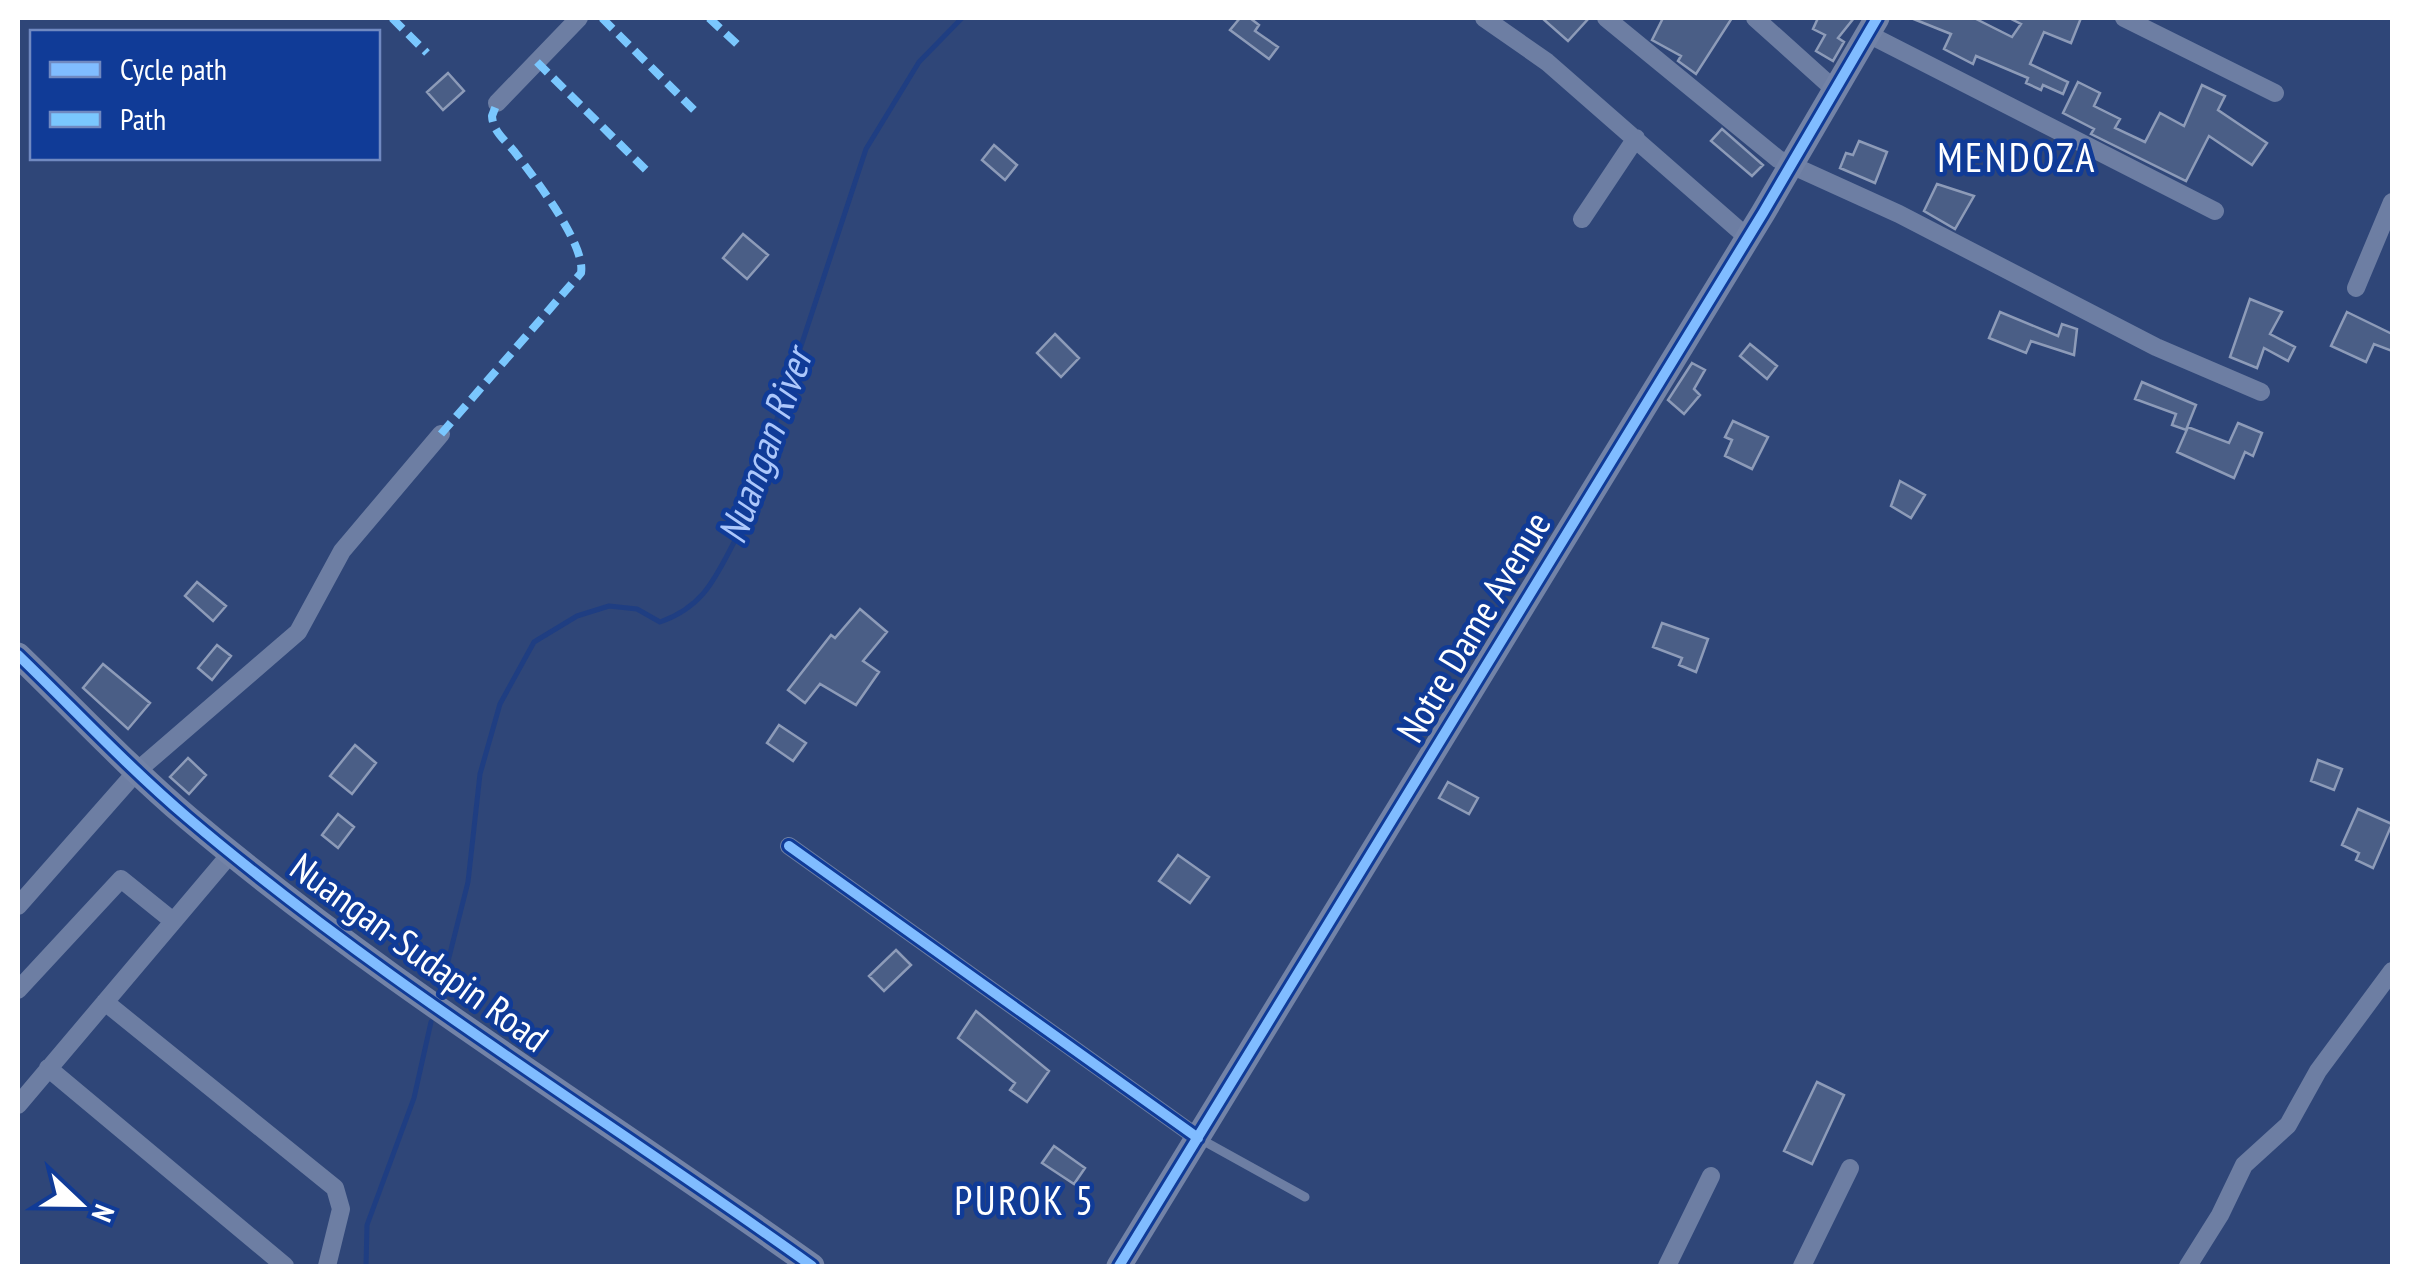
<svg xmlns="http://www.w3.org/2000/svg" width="2410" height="1284" font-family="'PT Sans Narrow',sans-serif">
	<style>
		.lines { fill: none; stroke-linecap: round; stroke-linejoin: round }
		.stream { stroke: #1f3e82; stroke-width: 5 }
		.building { fill: #4a5e86; stroke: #8d9bb8; stroke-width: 2.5 }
		.lane { stroke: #6d7ea3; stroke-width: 9 }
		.street { stroke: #6d7ea3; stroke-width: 18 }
		.secondary { stroke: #7383a7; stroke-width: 25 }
		.quiet { stroke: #7ac7fe; stroke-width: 8; stroke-dasharray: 15 8; stroke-linecap: butt }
		.cycleway-casing { stroke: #103b97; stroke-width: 16 }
		.cycleway { stroke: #80bcff; stroke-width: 10 }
		.labels { text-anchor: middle; stroke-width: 9; stroke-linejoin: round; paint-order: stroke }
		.street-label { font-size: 38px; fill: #fff; stroke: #103b97 }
		.neighbourhood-label { font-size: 40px; letter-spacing: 2.5px; fill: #fff; stroke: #103b97 }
		.water-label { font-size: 40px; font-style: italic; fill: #acc7fb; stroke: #103b97 }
	</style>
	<rect width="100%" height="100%" fill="#2f4678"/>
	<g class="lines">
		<!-- stream -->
		<path class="stream" d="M 440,993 L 468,882 L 480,774 L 500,704 L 534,642 L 577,616 L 609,606 L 637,609 L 660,622 C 707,606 717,573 740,531 L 866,149 L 919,62 L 962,18
			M 366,1266 L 367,1225 L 414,1098 L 431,1022"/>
	</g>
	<!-- building -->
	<path class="building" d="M 1240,18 L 1250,18 L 1259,25 L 1255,31 L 1278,47 L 1269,59 L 1230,30 Z
		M 1542,18 L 1589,18 L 1568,41 Z
		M 1663,18 L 1732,18 L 1696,74 L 1678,61 L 1681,56 L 1652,40 Z
		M 1818,18 L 1854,18 L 1838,38 L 1844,42 L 1833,61 L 1816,51 L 1825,35 L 1813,29 Z
		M 1911,18 L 1974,18 L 2012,37 L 2021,24 L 2009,18 L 2081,18 L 2071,43 L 2044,32 L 2030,64 L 2068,82 L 2063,94 L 2043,85 L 2041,90 L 2026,83 L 2028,78 L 1976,56 L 1973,64 L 1944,49 L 1951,34 Z
		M 448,73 L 464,91 L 443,110 L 427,92 Z
		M 2078,82 L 2100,93 L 2094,106 L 2120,119 L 2115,128 L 2145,142 L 2160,113 L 2184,126 L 2202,85 L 2225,96 L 2218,110 L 2267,143 L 2252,165 L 2209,136 L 2186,181 L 2091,134 L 2094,129 L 2063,113 Z
		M 1722,129 L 1763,165 L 1752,176 L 1711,141 Z
		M 1859,141 L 1887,152 L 1875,183 L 1840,168 L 1846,153 L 1853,155 Z
		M 994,145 L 1017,165 L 1005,180 L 982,160 Z
		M 1937,184 L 1974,196 L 1955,229 L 1924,211 Z
		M 743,234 L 768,255 L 747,279 L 723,258 Z
		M 2250,299 L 2282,312 L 2270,334 L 2295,347 L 2288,361 L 2264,348 L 2257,368 L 2230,357 Z
		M 2000,312 L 2058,336 L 2062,324 L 2077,329 L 2074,355 L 2031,341 L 2026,353 L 1989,338 Z
		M 2347,312 L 2392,334 L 2392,351 L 2374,344 L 2366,362 L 2331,346 Z
		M 1055,334 L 1079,358 L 1061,377 L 1037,353 Z
		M 1750,344 L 1777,366 L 1767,379 L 1740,356 Z
		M 1692,363 L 1705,370 L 1694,389 L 1700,395 L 1684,414 L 1668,400 Z
		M 2142,382 L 2196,405 L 2186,430 L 2172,425 L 2176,414 L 2135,399 Z
		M 1733,421 L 1768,437 L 1752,469 L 1725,456 L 1732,440 L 1725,437 Z
		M 2238,423 L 2262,433 L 2253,456 L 2245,452 L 2234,478 L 2177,452 L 2188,427 L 2229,443 Z
		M 1900,481 L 1925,495 L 1911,518 L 1891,506 Z
		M 197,582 L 226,606 L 213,621 L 185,596 Z
		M 860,609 L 887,632 L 863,661 L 879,672 L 856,705 L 820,684 L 805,703 L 788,690 L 831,635 L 835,638 Z
		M 1662,623 L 1708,639 L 1696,672 L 1679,665 L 1682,658 L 1653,647 Z
		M 217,645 L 231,656 L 212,680 L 198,668 Z
		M 103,664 L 150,703 L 128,729 L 83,688 Z
		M 779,725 L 806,743 L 793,761 L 767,743 Z
		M 355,745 L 376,763 L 352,794 L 330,776 Z
		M 188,758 L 206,775 L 189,794 L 170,777 Z
		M 2318,760 L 2342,769 L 2334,790 L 2311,781 Z
		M 1448,782 L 1478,798 L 1469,814 L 1439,798 Z
		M 2358,809 L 2392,824 L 2373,868 L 2356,860 L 2359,853 L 2342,845 Z
		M 338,814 L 354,827 L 338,848 L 322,835 Z
		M 1178,855 L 1209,877 L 1190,903 L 1159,881 Z
		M 896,950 L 911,965 L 884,991 L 869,976 Z
		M 976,1011 L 1049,1071 L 1027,1102 L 1010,1090 L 1015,1083 L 958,1038 Z
		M 1817,1082 L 1844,1095 L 1812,1164 L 1784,1151 Z
		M 1054,1146 L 1085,1168 L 1074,1184 L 1042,1163 Z"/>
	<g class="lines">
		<!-- lane -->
		<path class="lane" d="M 1202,1140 L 1305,1197"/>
		<!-- street -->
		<path class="street" d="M 1484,18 L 1547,62 L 1748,238
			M 1606,18 L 1778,159 L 1899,214 L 2156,347 L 2261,392
			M 1755,18 L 1835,90
			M 2124,18 L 2275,93
			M 1868,34 L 2215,211
			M 497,103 L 579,18
			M 1582,219 L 1636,138
			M 2356,288 L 2392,202
			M 789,846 L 1198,1138
			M 18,906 L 137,771 L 298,632 L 342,551 L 441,434
			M 18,990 L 121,879 L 173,921
			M 105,1002 L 335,1188 L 341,1209 L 327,1266
			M 48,1068 L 285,1266
			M 18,1105 L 232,852
			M 1667,1266 L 1711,1176
			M 1802,1266 L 1850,1168
			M 2188,1266 L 2220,1215 L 2244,1165 L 2288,1125 L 2318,1071 L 2392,971"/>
		<!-- secondary -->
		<path class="secondary" d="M 18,655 C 74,709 128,767 188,818 C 384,984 604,1117 812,1266
			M 1119,1266 L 1763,213 L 1877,18"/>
		<!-- quiet -->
		<path class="quiet" d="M 392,18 L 427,53
			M 602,18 L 697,113
			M 709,18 L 737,44
			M 537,62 L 648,172
			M 441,434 L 581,273 C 586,245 536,180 517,155 C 507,141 493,133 492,116 L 497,103"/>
		<!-- cycleway casing -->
		<g class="cycleway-casing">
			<path id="cycleway" d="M 18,655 C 74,709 128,767 188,818 C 384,984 604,1117 812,1266
				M 789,846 L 1198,1138
				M 1119,1266 L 1763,213 L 1877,18"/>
		</g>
		<!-- cycleway -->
		<use href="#cycleway" class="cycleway"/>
	</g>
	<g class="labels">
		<!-- street labels -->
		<g class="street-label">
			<text transform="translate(1474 627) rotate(-59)" y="13">Notre Dame Avenue</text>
			<text transform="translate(419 953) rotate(36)" y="13">Nuangan-Sudapin Road</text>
		</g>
		<!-- neighbourhood labels -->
		<g class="neighbourhood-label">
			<text x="2017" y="172">MENDOZA</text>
			<text x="1025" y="1215">PUROK 5</text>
		</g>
		<!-- water labels -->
		<g class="water-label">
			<text transform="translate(765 446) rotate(-70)" y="14">Nuangan River</text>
		</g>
	</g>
	<!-- border -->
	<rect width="2410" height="1284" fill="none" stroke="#ffffff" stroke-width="40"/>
	<!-- legend -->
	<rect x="30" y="30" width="350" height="130" fill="#103b97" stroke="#7089c1" stroke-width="2.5"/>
	<rect x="50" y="62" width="50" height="15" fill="#80bcff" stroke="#7089c1" stroke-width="2.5"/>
	<text x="120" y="80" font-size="30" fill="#ffffff">Cycle path</text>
	<rect x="50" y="112" width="50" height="15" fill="#7ac7fe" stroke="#7089c1" stroke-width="2.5"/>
	<text x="120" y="130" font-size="30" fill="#ffffff">Path</text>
	<!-- north arrow -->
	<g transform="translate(80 1204) rotate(112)" stroke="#103b97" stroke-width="8" paint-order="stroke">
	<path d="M0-8L18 38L0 25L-18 38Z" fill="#ffffff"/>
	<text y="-15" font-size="28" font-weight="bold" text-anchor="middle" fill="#ffffff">N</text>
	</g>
</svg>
